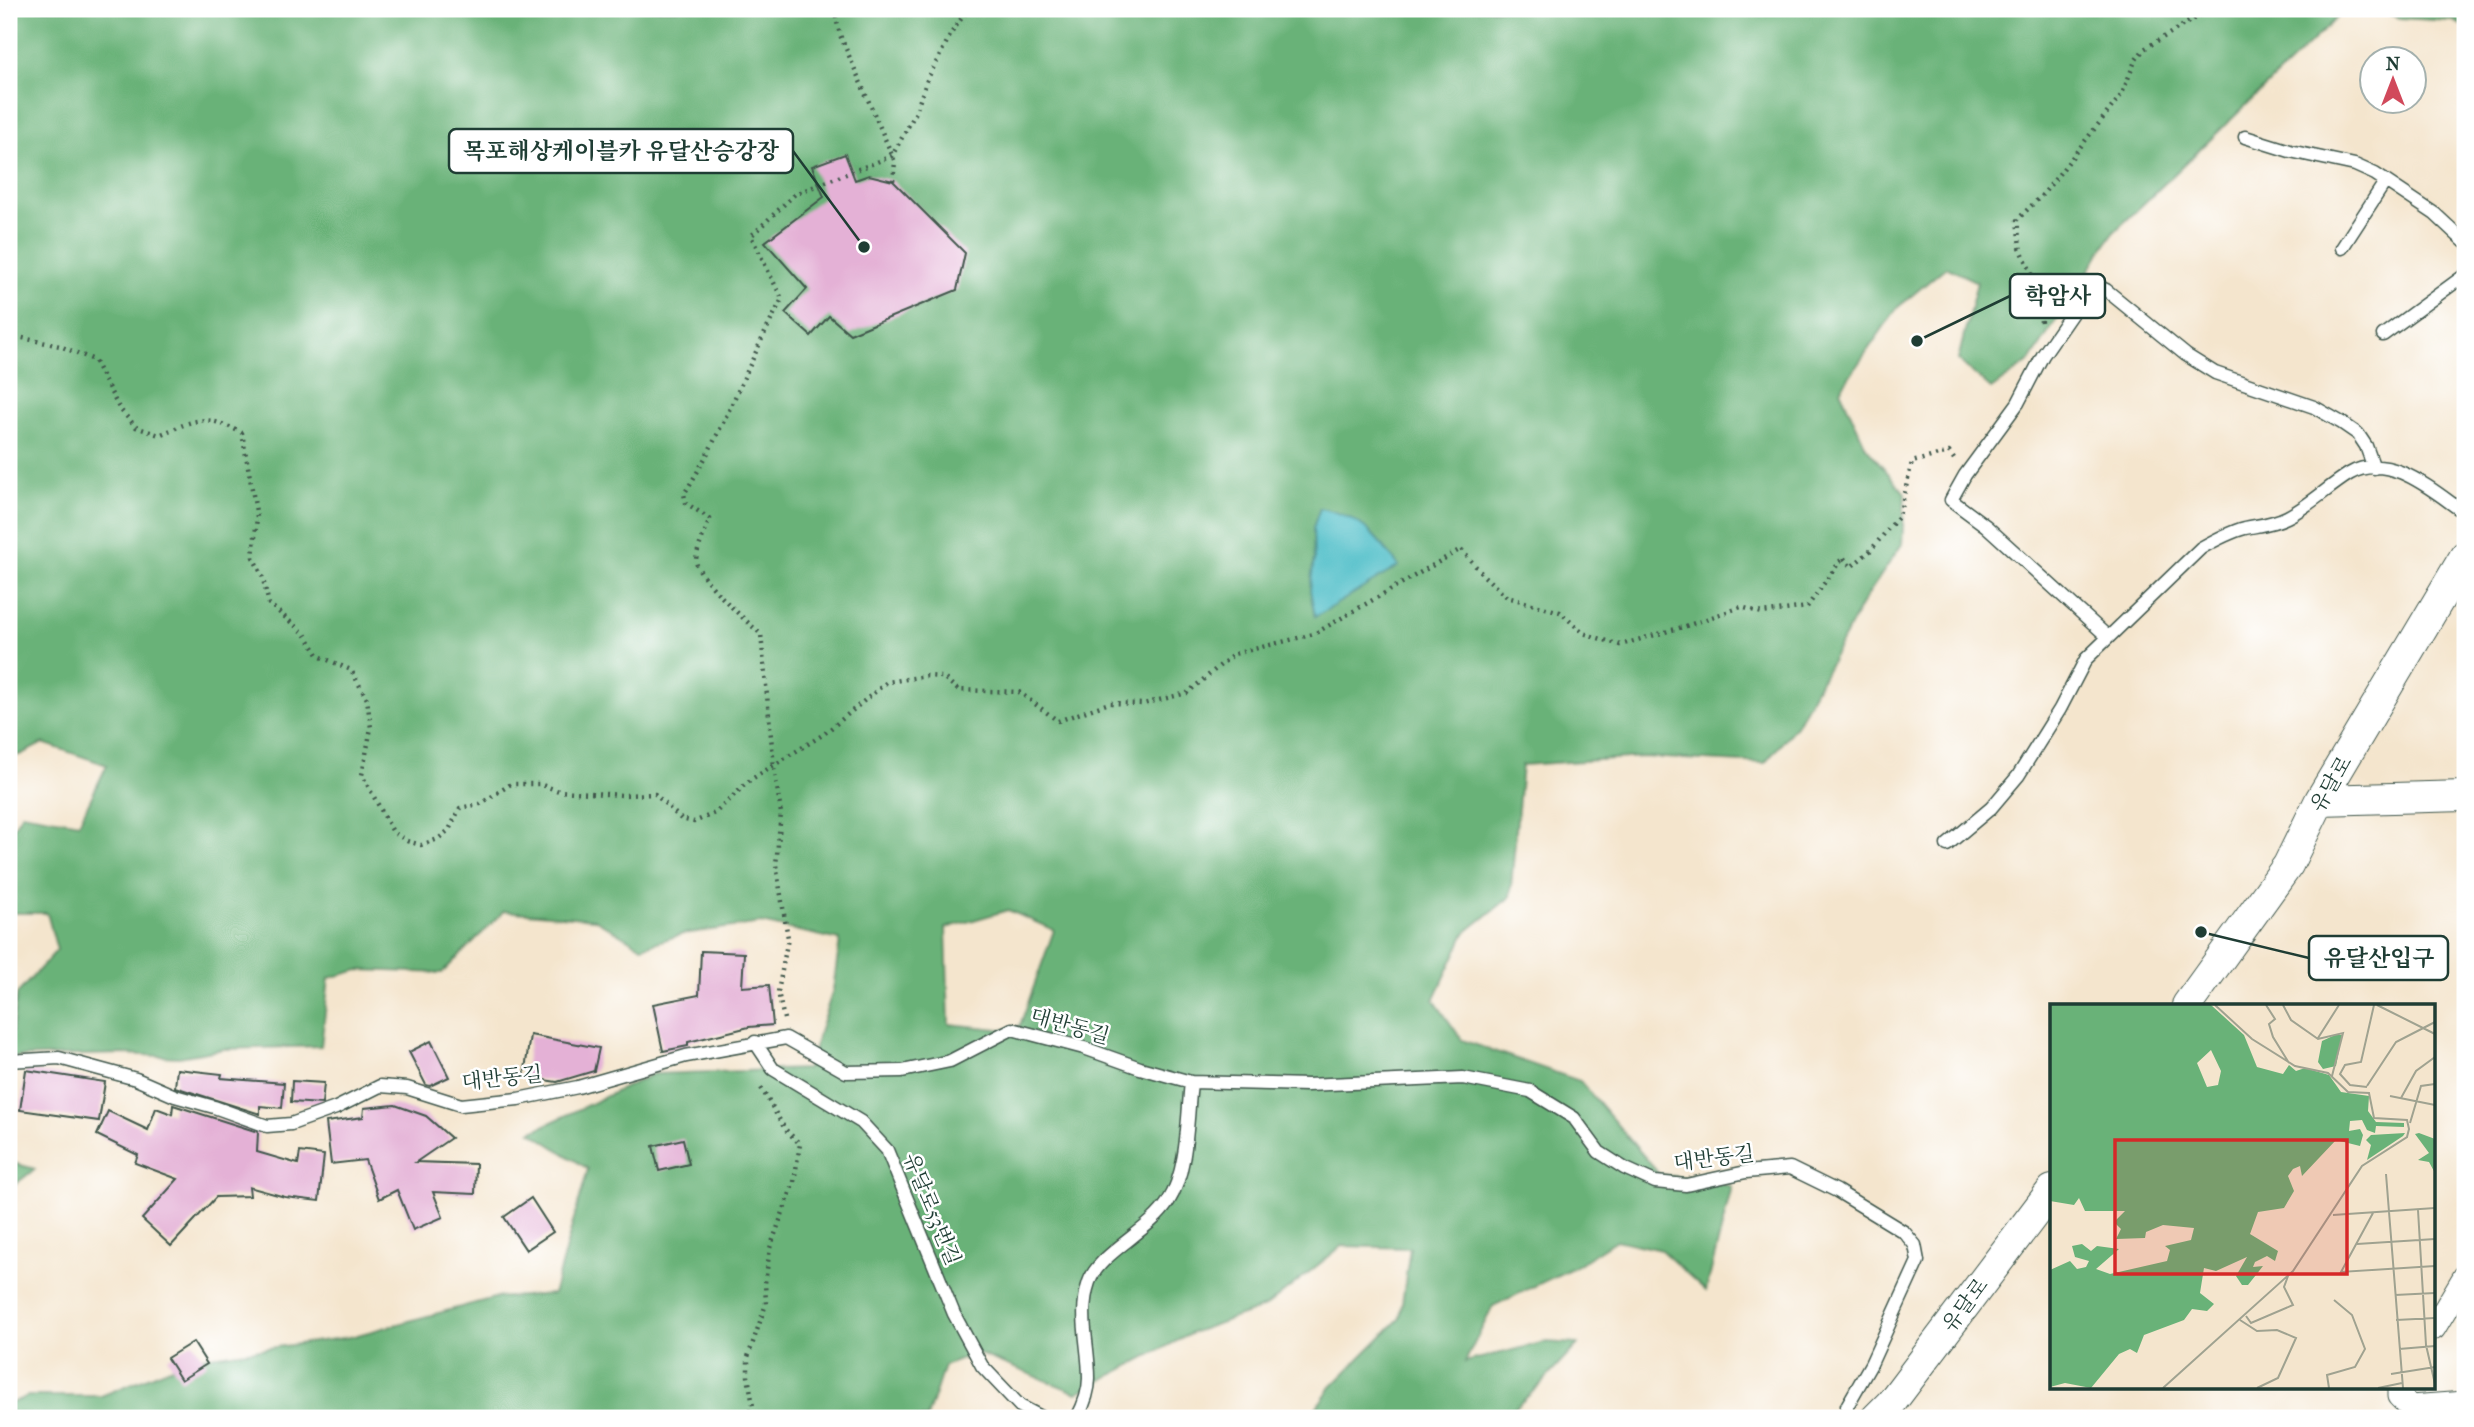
<svg xmlns="http://www.w3.org/2000/svg" width="2474" height="1427" font-family="'IM FELL French Canon','Noto Serif KR',serif">
	<style>
		.forest { fill: #69b278; stroke: #447856; stroke-width: 2; fill-rule: evenodd }
		.water { fill: #51bfc9; stroke: #387e7e; stroke-width: 2 }
		.building { fill: #e4b1d6 }
		.lines { fill: none; stroke-linecap: round; stroke-linejoin: round }
		.service-casing { stroke: #3f564b; stroke-width: 15 }
		.minor-casing { stroke: #3f564b; stroke-width: 25 }
		.tertiary-casing { stroke: #3f564b; stroke-width: 32 }
		.path { stroke: #3f564b; stroke-width: 4.5; stroke-dasharray: 2 5; stroke-linecap: butt }
		.service { stroke: #fff; stroke-width: 12 }
		.minor { stroke: #fff; stroke-width: 23 }
		.tertiary { stroke: #fff; stroke-width: 30 }
		.labels { text-anchor: middle; stroke-width: 5; stroke-linejoin: round; paint-order: stroke }
		.street-label { font-size: 21px; fill: #1f3d34; stroke: #fff }
		.inset-road { fill: none; stroke: #9fa290; stroke-width: 2 }
		.view { fill: #d62828; fill-opacity: 0.15; stroke: #d62828; stroke-width: 3.5 }
		.inset-edge { fill: none; stroke: #1f3d34; stroke-width: 3.5 }
		.leader { fill: none; stroke: #1f3d34; stroke-width: 2.5 }
		.callout-dot { fill: #1f3d34; stroke: #fff; stroke-width: 2.5 }
		.callout { fill: #fff; stroke: #1f3d34; stroke-width: 2.5 }
		.callout-label { font-size: 23px; text-anchor: middle; font-weight: bold; fill: #1f3d34 }
	</style>
	<rect width="100%" height="100%" fill="#fff"/>
	<filter id="ink" filterUnits="userSpaceOnUse"><feTurbulence type="fractalNoise" baseFrequency=".0143" numOctaves="2"/><feDisplacementMap in="SourceGraphic" scale="14" xChannelSelector="R" yChannelSelector="G"/><feConvolveMatrix kernelMatrix="1 2 1 2 8 2 1 2 1" color-interpolation-filters="sRGB"/></filter>
	<filter id="wash" filterUnits="userSpaceOnUse"><feTurbulence type="fractalNoise" baseFrequency=".00686" numOctaves="4" result="noise"/><feDisplacementMap in="SourceGraphic" scale="28" xChannelSelector="R" yChannelSelector="G"/><feGaussianBlur stdDeviation="1.57" result="paint"/><feColorMatrix in="noise" values="0 0 0 0 0 0 0 0 0 0 0 0 0 0 0 0 0 1.4 0 .05"/><feComposite in="paint" operator="in"/></filter>
	<g filter="url(#wash)">
		<rect width="100%" height="100%" fill="#f4e5cd"/>
		<!-- forest -->
		<path class="forest" d="M 9,9 L 2346,9 L 2113,233 L 2030,361 L 1991,389 L 1958,360 L 1977,282 L 1946,267 L 1897,308 L 1840,390 L 1866,447 L 1905,493 L 1902,544 L 1863,602 L 1796,726 L 1765,763 L 1643,757 L 1522,765 L 1510,897 L 1465,933 L 1434,1000 L 1462,1040 L 1580,1081 L 1659,1174 L 1732,1186 L 1706,1291 L 1661,1250 L 1616,1240 L 1572,1268 L 1493,1306 L 1465,1362 L 1545,1342 L 1578,1344 L 1539,1386 L 1504,1418 L 1309,1418 L 1331,1387 L 1400,1318 L 1410,1248 L 1342,1246 L 1265,1307 L 1194,1332 L 1077,1393 L 977,1353 L 944,1366 L 927,1418 L 9,1418 L 9,1404 L 28,1396 L 101,1396 L 195,1358 L 350,1337 L 494,1298 L 553,1294 L 588,1169 L 531,1132 L 653,1074 L 807,1069 L 833,990 L 840,940 L 761,923 L 683,934 L 642,947 L 594,919 L 504,911 L 442,973 L 359,970 L 329,978 L 321,1046 L 224,1049 L 179,1057 L 124,1054 L 9,1057 L 17,994 L 57,950 L 47,913 L 9,913 L 9,835 L 22,813 L 79,823 L 107,765 L 43,743 L 22,754 L 9,758 ZM 1320,508 L 1315,617 L 1310,590 L 1314,559 L 1313,528 ZM 1008,910 L 1054,930 L 1018,1031 L 949,1024 L 946,928 Z
			M 2374,9 L 2465,9 L 2465,27 L 2454,21 L 2400,18 Z
			M 9,1162 L 35,1169 L 9,1189 Z"/>
		<!-- water -->
		<path class="water" d="M 1320,508 C 1361,516 1374,534 1399,566 L 1315,617 L 1310,590 L 1314,559 L 1313,528 Z"/>
		<g id="blocks">
			<!-- building -->
			<path class="building" d="M 845,154 L 855,180 L 869,175 L 893,181 L 965,253 L 957,290 L 850,334 L 829,316 L 811,336 L 785,313 L 807,289 L 765,242 L 824,197 L 812,166 Z
				M 701,951 L 744,953 L 742,987 L 769,985 L 773,1025 L 749,1027 L 688,1042 L 688,1046 L 663,1051 L 653,1004 L 699,995 Z
				M 530,1035 L 599,1048 L 594,1071 L 557,1082 L 524,1077 Z
				M 431,1041 L 449,1077 L 430,1086 L 426,1085 L 409,1052 Z
				M 177,1069 L 222,1074 L 221,1078 L 284,1083 L 282,1108 L 260,1106 L 260,1114 L 178,1088 L 175,1087 Z
				M 26,1070 L 105,1082 L 99,1121 L 20,1110 Z
				M 292,1081 L 324,1083 L 322,1104 L 291,1102 Z
				M 173,1105 L 258,1132 L 257,1152 L 298,1164 L 300,1152 L 324,1155 L 319,1201 L 285,1197 L 249,1187 L 250,1196 L 216,1197 L 171,1246 L 142,1219 L 178,1179 L 135,1163 L 138,1155 L 97,1135 L 108,1111 L 148,1130 L 156,1108 L 172,1114 Z
				M 395,1105 L 426,1116 L 451,1138 L 416,1162 L 476,1164 L 475,1194 L 433,1192 L 443,1217 L 413,1230 L 397,1190 L 379,1199 L 365,1160 L 331,1164 L 326,1122 L 363,1117 L 364,1108 Z
				M 683,1139 L 689,1164 L 659,1171 L 653,1146 Z
				M 531,1198 L 553,1232 L 526,1250 L 504,1217 Z
				M 193,1342 L 207,1364 L 181,1380 L 167,1358 Z"/>
		</g>
	</g>
	<g filter="url(#ink)">
		<use href="#blocks" fill-opacity="0" stroke="#3f564b" stroke-width="2"/>
		<g class="lines">
			<!-- service casing -->
			<g class="service-casing">
				<path id="service" d="M 2245,137 L 2290,151 L 2355,165 L 2375,174 L 2435,214 L 2465,242
					M 2342,248 L 2385,182
					M 2383,335 L 2465,275
					M 2108,637 L 1986,526 L 1951,500 L 1965,475 L 2018,403 L 2043,355 L 2092,284 L 2106,290 L 2186,355 L 2215,373 L 2314,407 L 2342,423 L 2358,434 L 2366,446 L 2374,468
					M 1947,845 L 1991,808 L 2018,776 L 2060,709 L 2086,659 L 2201,548 C 2215,540 2230,532 2245,528 C 2260,525 2273,524 2287,517 C 2309,506 2328,487 2349,474 C 2389,450 2434,492 2465,513
					M 755,1042 L 773,1069 L 861,1122 L 887,1150 L 954,1314 L 982,1366 L 1020,1406 L 1043,1418
					M 9,1061 L 59,1058 L 136,1079 L 175,1096 L 214,1107 L 267,1126 L 291,1124 L 336,1108 L 380,1086 L 407,1088 L 461,1105 L 518,1099 L 578,1087 L 686,1056 L 786,1038 L 846,1072 L 902,1071 L 950,1061 L 1012,1029 L 1084,1048 L 1140,1068 L 1191,1082 L 1307,1085 L 1463,1078 L 1530,1091 L 1574,1118 L 1599,1152 L 1624,1168 L 1655,1182 L 1686,1185 L 1746,1172 L 1790,1168 L 1837,1191 L 1904,1232 L 1915,1245 L 1918,1261 L 1871,1364 L 1847,1406 L 1847,1418
					M 1077,1418 C 1084,1405 1089,1393 1089,1378 C 1089,1345 1078,1314 1089,1282 C 1099,1253 1150,1231 1168,1202 C 1188,1171 1187,1119 1191,1082"/>
			</g>
			<!-- minor casing -->
			<g class="minor-casing">
				<path id="minor" d="M 2434,1328 L 2465,1276
					M 2399,1387 L 2399,1396 L 2410,1407 L 2465,1403"/>
			</g>
			<!-- tertiary casing -->
			<g class="tertiary-casing">
				<path id="tertiary" d="M 2320,800 L 2465,796
					M 2187,1005 L 2288,865 L 2320,800 L 2465,556
					M 1876,1418 L 1891,1403 L 2052,1190"/>
			</g>
			<!-- path -->
			<path class="path" d="M 834,9 L 840,35 L 895,162 L 893,181
				M 2041,322 L 2038,288 L 2020,247 L 2017,220 L 2044,193 L 2122,94 L 2135,61 L 2144,49 L 2210,9
				M 9,335 L 60,346 L 94,360 L 119,408 L 136,427 L 159,435 C 198,419 203,413 242,433 L 257,517 L 253,557 L 262,575 L 269,604 L 305,634 L 319,656 L 351,670 L 367,699 L 371,728 L 362,775 L 393,832 L 407,841 L 421,845 L 438,839 L 449,830 L 460,808 L 480,804 L 511,784 L 539,784 L 559,791 L 622,795 L 655,794 L 681,819 L 694,822 L 715,813 L 750,780 L 824,734 L 887,682 L 927,676 L 943,677 L 958,690 L 1019,692 L 1058,721 L 1109,703 L 1143,704 L 1187,693 L 1234,654 L 1314,634 L 1461,549 L 1484,576 L 1507,597 L 1560,612 L 1583,633 L 1620,645 L 1686,626 L 1741,607 L 1762,613 L 1807,607 L 1843,557 L 1851,567 L 1870,551 L 1899,516 L 1912,462 L 1949,452 L 1954,459
				M 784,1019 L 778,992 L 788,938 L 776,865 L 781,813 L 774,767 L 761,634 C 747,622 697,577 696,561 C 696,551 706,529 710,519 L 686,503 L 684,494 C 723,433 748,363 782,299 L 751,236 L 795,194 L 892,156 L 915,114 L 927,80 L 952,32 L 968,9
				M 748,1418 L 753,1406 L 748,1376 L 748,1357 L 766,1304 L 765,1283 L 770,1248 L 794,1182 L 800,1144 L 785,1129 L 760,1086"/>
			<!-- service -->
			<use href="#service" class="service"/>
			<!-- minor -->
			<use href="#minor" class="minor"/>
			<!-- tertiary -->
			<use href="#tertiary" class="tertiary"/>
		</g>
	</g>
	<g class="labels">
		<!-- street labels -->
		<g class="street-label">
			<text transform="translate(2331 784) rotate(-60)" y="7">유달로</text>
			<text transform="translate(1070 1026) rotate(16)" y="7">대반동길</text>
			<text transform="translate(502 1078) rotate(-6)" y="7">대반동길</text>
			<text transform="translate(1714 1158) rotate(-7)" y="7">대반동길</text>
			<text transform="translate(932 1209) rotate(68)" y="7">유달로53번길</text>
			<text transform="translate(1965 1305) rotate(-53)" y="7">유달로</text>
		</g>
	</g>
	<!-- overview -->
	<g transform="translate(2050 1004)">
		<rect width="385" height="385" fill="#f4e5cd"/>
		<path d="M 0,1 L 161,1 L 194,31 L 207,63 L 233,70 L 239,61 L 246,67 L 255,64 L 279,71 L 291,88 L 319,92 L 318,107 L 326,118 L 354,119 L 354,123 L 326,122 L 325,129 L 317,126 L 312,116 L 300,117 L 299,127 L 310,125 L 313,131 L 310,142 L 286,136 L 252,172 L 250,162 L 243,165 L 238,172 L 244,187 L 234,204 L 208,208 L 200,230 L 228,247 L 225,257 L 217,252 L 205,258 L 203,263 L 213,262 L 198,281 L 192,281 L 186,272 L 197,253 L 166,267 L 154,264 L 150,289 L 164,300 L 157,307 L 142,305 L 134,316 L 94,331 L 87,349 L 80,345 L 69,350 L 41,384 L 15,379 L 0,383 L 0,266 L 20,257 L 27,265 L 36,263 L 39,257 L 25,253 L 22,242 L 32,240 L 41,247 L 47,242 L 69,245 L 46,265 L 60,270 L 117,257 L 120,246 L 115,242 L 141,236 L 144,224 L 113,221 L 96,228 L 95,234 L 66,235 L 71,225 L 64,218 L 75,207 L 35,207 L 29,194 L 24,201 L 0,197 ZM 161,46 L 171,67 L 168,81 L 157,83 L 147,59 ZM 285,31 L 292,31 L 286,62 L 273,65 L 268,58 L 272,37 ZM 355,129 L 353,132 L 317,156 L 321,141 L 316,136 L 321,131 ZM 369,129 L 385,135 L 385,169 L 379,158 L 368,156 L 379,149 L 365,130 Z" fill="#69b278" fill-rule="evenodd"/>
		<path class="inset-road" d="M 216,1 L 225,15 L 219,20 L 223,33 L 239,59M 233,1 L 241,16 L 268,35 L 293,29 L 282,72M 327,1 L 385,30M 268,34 L 289,1M 317,82 L 346,38 L 385,18M 317,83 L 300,81 L 290,70 L 295,61 L 311,58 L 324,1M 340,92 L 385,101M 351,94 L 366,67 L 385,53M 360,119 L 371,82 L 385,80M 336,170 L 353,384M 368,206 L 376,341 L 385,380M 323,209 L 291,268 L 385,262M 283,211 L 385,204M 307,240 L 385,235M 345,291 L 385,289M 196,312 L 201,319 L 243,301 L 234,283 L 238,272M 190,316 L 207,327 L 227,326 L 246,334 L 228,374 L 207,384M 346,316 L 385,314M 349,345 L 385,342M 341,370 L 385,363M 113,384 L 243,267 L 312,162 L 357,133 L 359,125 L 357,116 L 324,114 L 319,89 L 298,88 L 278,69 L 245,62 L 202,35 L 165,1M 279,384 L 277,371 L 305,363 L 315,345 L 302,311 L 284,296M 328,384 L 352,379"/>
		<path class="view" d="M 65,136 L 297,136 L 297,270 L 65,270 Z"/>
		<rect width="385" height="385" class="inset-edge"/>
	</g>
	<!-- callouts -->
	<path class="leader" d="M864 247L793 151M1917 341L2010 296M2201 932L2309 958"/>
	<g class="callout-dot">
		<circle cx="864" cy="247" r="7"/>
		<circle cx="1917" cy="341" r="7"/>
		<circle cx="2201" cy="932" r="7"/>
	</g>
	<g class="callout">
		<rect x="449" y="129" width="344" height="44" rx="7"/>
		<rect x="2010" y="274" width="95" height="44" rx="7"/>
		<rect x="2309" y="936" width="139" height="44" rx="7"/>
	</g>
	<g class="callout-label">
		<text x="621" y="159">목포해상케이블카 유달산승강장</text>
		<text x="2058" y="304">학암사</text>
		<text x="2379" y="966">유달산입구</text>
	</g>
	<!-- margin -->
	<rect width="2474" height="1427" fill="none" stroke="#fff" stroke-width="35"/>
	<!-- north arrow -->
	<g transform="translate(2393 80)"><circle r="33" fill="#ffffff" stroke="#a5b1ae" stroke-width="2"/>
	<path d="M0-5L12 26L0 18L-12 26Z" fill="#d1495b"/>
	<text y="-10" font-size="19" font-weight="bold" text-anchor="middle" fill="#1f3d34">N</text>
	</g>
</svg>
